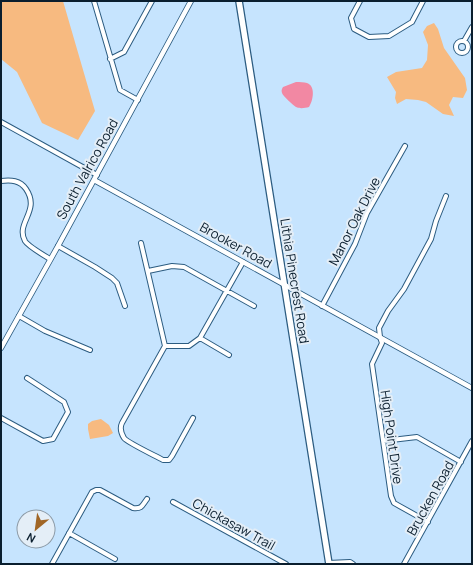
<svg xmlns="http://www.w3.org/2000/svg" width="473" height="565" font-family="Manrope,sans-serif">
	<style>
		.green { fill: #f7ba80 }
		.water { fill: #f288a3 }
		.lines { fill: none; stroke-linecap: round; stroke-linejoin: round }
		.minor-casing { stroke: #2c5c81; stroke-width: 6 }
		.tertiary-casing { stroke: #2c5c81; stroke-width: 6 }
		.secondary-casing { stroke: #2c5c81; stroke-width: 8 }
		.minor { stroke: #fff; stroke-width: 4 }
		.tertiary { stroke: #fff; stroke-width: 4.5 }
		.secondary { stroke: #fff; stroke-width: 5.5 }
		.labels { text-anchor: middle; stroke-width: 4; stroke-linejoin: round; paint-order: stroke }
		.street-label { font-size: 13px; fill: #0a1e2e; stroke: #e4eef7 }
	</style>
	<rect width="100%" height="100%" fill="#c6e4fe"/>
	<!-- green -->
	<path class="green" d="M 1,1 L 63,1 L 95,111 L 78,140 L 42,123 L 17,72 L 1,59 Z
		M 434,23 L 438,29 L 444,48 L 465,78 L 467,90 L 463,98 L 453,97 L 449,105 L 454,116 L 443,114 L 426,102 L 418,100 L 406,99 L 397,104 L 395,98 L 396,92 L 387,77 L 396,72 L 422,68 L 427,60 L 428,45 L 423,32 L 427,26 Z
		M 101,419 L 109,425 L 113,433 L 108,436 L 90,439 L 88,429 L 88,424 L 92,421 Z"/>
	<!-- water -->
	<path class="water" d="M 296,82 C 300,82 304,82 307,83 C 316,86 313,101 309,107 C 305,108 300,109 296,107 C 293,105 283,96 282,93 C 281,90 282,89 283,87 Z"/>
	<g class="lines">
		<!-- minor casing -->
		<g class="minor-casing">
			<path id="minor" d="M 94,1 L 120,90 L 138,100
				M 360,1 L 351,18 L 354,29 L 369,37 L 389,36 L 412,22 L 423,1
				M456 47a6 6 0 1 1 12 0a6 6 0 1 1-12 0Z
				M 464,41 L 472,27
				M 110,59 L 124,52 L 152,1
				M 1,122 L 97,175
				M 1,181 C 11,180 20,180 26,189 C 41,211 15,223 25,241 C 28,246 45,256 50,259
				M 141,243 L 165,346 L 122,423 C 120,427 121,433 124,438 C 128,443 156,456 163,460 L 169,460 L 172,456 L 193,418
				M 58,246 L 95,267 L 112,278 L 117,283 L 125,306
				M 148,271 L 172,266 L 184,267 L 254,306
				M 322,306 L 355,244 L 367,213 L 405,146
				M 19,316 L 45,331 L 90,350
				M 200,338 L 229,355
				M 165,346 L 189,346 L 200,338 L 243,262
				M 1,418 L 43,441 L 53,439 L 68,412 L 64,402 L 27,378
				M 383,441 L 417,437 L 461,462
				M 173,502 L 286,564
				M 428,522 L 394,503 L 391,496 L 372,364 L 382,343 L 380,337 L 379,328 L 388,311 L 404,289 L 431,239 L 436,221 L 446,196
				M 69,533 L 115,559
				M 328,563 L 350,562 L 353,564
				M 52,564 L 92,492 L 96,490 L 100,490 L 133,508 C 142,509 142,506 147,499
				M 404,564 L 472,441"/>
		</g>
		<!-- tertiary casing -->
		<g class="tertiary-casing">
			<path id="tertiary" d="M 94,180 L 472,388
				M 1,348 L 58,246 L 191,1"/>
		</g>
		<!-- secondary casing -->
		<g class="secondary-casing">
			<path id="secondary" d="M 239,1 L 329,564"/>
		</g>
		<!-- minor -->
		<use href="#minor" class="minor"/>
		<!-- tertiary -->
		<use href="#tertiary" class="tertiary"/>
		<!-- secondary -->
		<use href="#secondary" class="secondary"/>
	</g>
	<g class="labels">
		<!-- street labels -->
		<g class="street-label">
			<text transform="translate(87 169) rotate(-61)" y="5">South Valrico Road</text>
			<text transform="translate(354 221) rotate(-63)" y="5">Manor Oak Drive</text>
			<text transform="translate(236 245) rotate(29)" y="5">Brooker Road</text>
			<text transform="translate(295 281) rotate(81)" y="5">Lithia Pinecrest Road</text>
			<text transform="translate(392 437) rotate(82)" y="5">High Point Drive</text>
			<text transform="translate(430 498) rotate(-61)" y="5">Brucken Road</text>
			<text transform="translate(234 524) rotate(29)" y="5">Chickasaw Trail</text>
		</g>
	</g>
	<!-- border -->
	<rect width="473" height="565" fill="none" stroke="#0a1e2e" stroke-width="4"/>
	<!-- north arrow -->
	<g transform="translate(36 529) rotate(209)"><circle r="19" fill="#e4eef7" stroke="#8d9ba7"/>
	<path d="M0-3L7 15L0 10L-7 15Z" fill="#a16626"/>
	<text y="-6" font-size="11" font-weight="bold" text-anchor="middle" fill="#0a1e2e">N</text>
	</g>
</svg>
